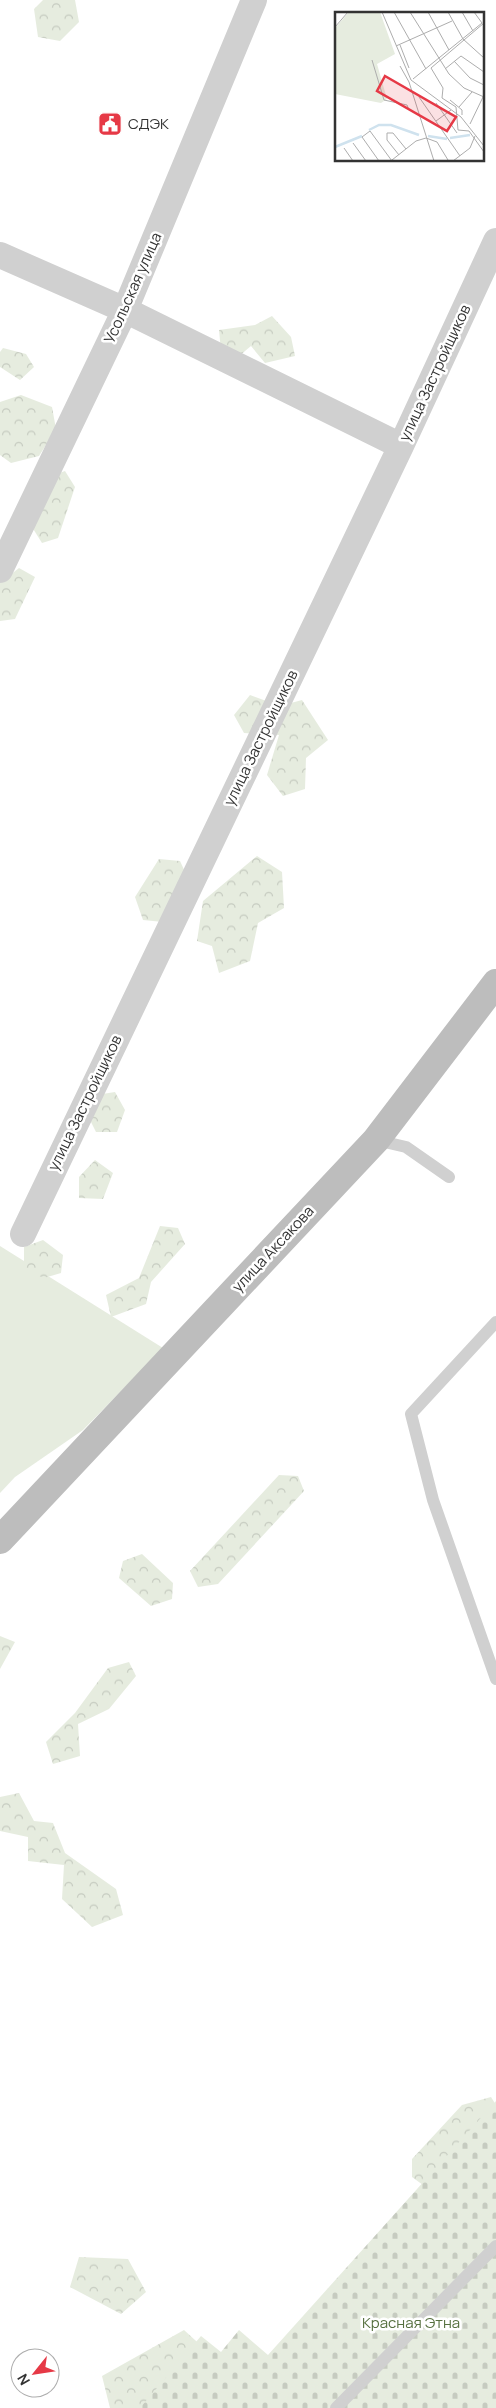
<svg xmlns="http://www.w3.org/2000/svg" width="496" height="2408" font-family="Manrope,sans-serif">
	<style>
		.green { fill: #e6ecdf }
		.forest { fill: url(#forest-crowns) }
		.cemetery { fill: url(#cemetery-stones) }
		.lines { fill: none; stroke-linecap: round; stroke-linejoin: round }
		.lane { stroke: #d0d0d0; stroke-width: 12 }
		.street { stroke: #d0d0d0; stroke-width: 26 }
		.secondary { stroke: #bdbdbd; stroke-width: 28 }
		.labels { text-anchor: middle; stroke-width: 5; stroke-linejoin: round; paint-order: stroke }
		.poi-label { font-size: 15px; fill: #333; stroke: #fff; text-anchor: start }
		.street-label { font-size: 15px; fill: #333; stroke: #fff }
		.park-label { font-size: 15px; fill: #56703f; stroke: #fff }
		.inset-river { fill: none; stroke: #cfe2ee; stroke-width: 2.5 }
		.inset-road { fill: none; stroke: #adadad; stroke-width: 1 }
		.view { fill: #e63946; fill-opacity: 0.15; stroke: #e63946; stroke-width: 2.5 }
		.inset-edge { fill: none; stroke: #333; stroke-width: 2.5 }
	</style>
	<defs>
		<pattern id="forest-crowns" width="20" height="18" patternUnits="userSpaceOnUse" patternTransform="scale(1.25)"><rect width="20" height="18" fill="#e6ecdf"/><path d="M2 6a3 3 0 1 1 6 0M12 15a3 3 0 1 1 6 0" fill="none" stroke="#c6cbc0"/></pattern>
		<pattern id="cemetery-stones" width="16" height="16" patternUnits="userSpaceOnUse" patternTransform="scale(1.25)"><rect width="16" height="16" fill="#e6ecdf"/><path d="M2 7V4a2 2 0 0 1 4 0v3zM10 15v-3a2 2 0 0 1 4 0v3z" fill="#c6cbc0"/></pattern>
	</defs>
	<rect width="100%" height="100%" fill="#fff"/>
	<!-- green -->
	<path class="green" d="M 0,1246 L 163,1348 L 83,1430 L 15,1477 L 0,1493 Z"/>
	<!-- forest -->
	<path class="forest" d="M 43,0 L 75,0 L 79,22 L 60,41 L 38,37 L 34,9 Z
		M 272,316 L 291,337 L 295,356 L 265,363 L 251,346 L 239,356 L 221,351 L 219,330 L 255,325 Z
		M 3,348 L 26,354 L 34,367 L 20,380 L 0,367 L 0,352 Z
		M 21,395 L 52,407 L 56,429 L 39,456 L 11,463 L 0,455 L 0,402 Z
		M 65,471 L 75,487 L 58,538 L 42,543 L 32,527 L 51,476 Z
		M 19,568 L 35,577 L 15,619 L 0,621 L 0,583 Z
		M 250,695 L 280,706 L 302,700 L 328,740 L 306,758 L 305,789 L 283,796 L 267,775 L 279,735 L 244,733 L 234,715 Z
		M 257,856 L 282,872 L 284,908 L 258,923 L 250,961 L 219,973 L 212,946 L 197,941 L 203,901 Z
		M 159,859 L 180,861 L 187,876 L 163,922 L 143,920 L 135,897 Z
		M 115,1092 L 125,1110 L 117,1132 L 96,1132 L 88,1116 L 96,1095 Z
		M 95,1160 L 113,1173 L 103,1199 L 79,1198 L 79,1177 Z
		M 160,1226 L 178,1228 L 185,1244 L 151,1282 L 146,1304 L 111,1317 L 106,1295 L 139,1278 Z
		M 43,1240 L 63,1255 L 61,1273 L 44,1278 L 24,1270 L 24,1247 Z
		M 279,1475 L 298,1476 L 304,1491 L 218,1584 L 198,1587 L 190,1571 Z
		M 142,1554 L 173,1583 L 172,1599 L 151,1606 L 119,1578 L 123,1561 Z
		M 0,1636 L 15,1642 L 0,1669 Z
		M 129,1662 L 136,1676 L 109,1709 L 78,1724 L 80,1756 L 53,1764 L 46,1742 L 75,1713 L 108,1668 Z
		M 19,1793 L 34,1821 L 53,1823 L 65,1853 L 116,1889 L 123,1915 L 92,1927 L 62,1899 L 64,1865 L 28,1861 L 28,1837 L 0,1831 L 0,1797 Z
		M 491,2097 L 496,2105 L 449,2204 L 412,2177 L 412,2159 L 462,2105 Z
		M 79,2257 L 128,2259 L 146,2292 L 121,2314 L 70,2287 Z
		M 184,2330 L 218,2361 L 298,2408 L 110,2408 L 102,2376 Z"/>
	<!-- cemetery -->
	<path class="cemetery" d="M 496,2101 L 496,2408 L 140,2408 L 201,2336 L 221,2352 L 239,2330 L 268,2355 Z"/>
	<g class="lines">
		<!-- lane -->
		<path class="lane" d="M 376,1140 L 406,1147 L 449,1177
			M 496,1322 L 411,1414 L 433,1500 L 496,1679
			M 336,2408 L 496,2246"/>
		<!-- street -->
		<path class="street" d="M 0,255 L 125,310 L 401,446
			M 0,570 L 125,310 L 254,0
			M 23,1234 L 401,446 L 496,241"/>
		<!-- secondary -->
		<path class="secondary" d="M 0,1540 L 376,1140 L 496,983"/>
	</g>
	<!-- icons -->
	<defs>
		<g id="civic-square" transform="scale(1.25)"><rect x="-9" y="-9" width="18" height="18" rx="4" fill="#e63946" stroke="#fff"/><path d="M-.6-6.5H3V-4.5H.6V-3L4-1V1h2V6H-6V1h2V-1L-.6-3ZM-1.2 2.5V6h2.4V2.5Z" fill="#fff"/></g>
	</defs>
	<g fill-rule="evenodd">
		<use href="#civic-square" x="110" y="124"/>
	</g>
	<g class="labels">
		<!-- poi labels -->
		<g class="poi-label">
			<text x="128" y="129">СДЭК</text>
		</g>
		<!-- street labels -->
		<g class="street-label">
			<text transform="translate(133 288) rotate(-66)" y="5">Усольская улица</text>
			<text transform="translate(435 373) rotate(-65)" y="5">улица Застройщиков</text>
			<text transform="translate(261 738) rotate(-64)" y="5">улица Застройщиков</text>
			<text transform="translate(85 1103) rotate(-64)" y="5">улица Застройщиков</text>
			<text transform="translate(273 1249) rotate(-47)" y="5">улица Аксакова</text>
		</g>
		<!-- park labels -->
		<g class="park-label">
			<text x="411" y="2328">Красная Этна</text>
		</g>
	</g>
	<!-- overview -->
	<g transform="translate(335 12)">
		<rect width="149" height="149" fill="#fff"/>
		<path d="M 14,0 L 45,0 L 60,42 L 42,52 L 52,87 L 46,91 L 0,82 L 0,16 Z" fill="#e6ecdf"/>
		<path class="inset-river" d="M 34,118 L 44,113 L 56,113 L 84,123M 93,124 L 112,127M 115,126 L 135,123M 0,135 L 27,124"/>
		<path class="inset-road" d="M 47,0 L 76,68 L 126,105 L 149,134M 59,0 L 91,57M 75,0 L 114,62 L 129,76 L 149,85M 93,0 L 114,38M 113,0 L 128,27 L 149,46M 127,0 L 138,19M 149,11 L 96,56 L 108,76 L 107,86 L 121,95 L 123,118 L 134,119 L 149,140M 0,15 L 13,0M 65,33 L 74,56M 61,34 L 117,9M 37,48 L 49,88 L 72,93 L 74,98M 119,49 L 135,66 L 149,73M 65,54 L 74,70 L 99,149M 110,57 L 126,44 L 149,60M 78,67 L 147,11 L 139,0M 84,85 L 125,144M 115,88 L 127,98 L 127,103M 101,91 L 122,121M 124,95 L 137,80M 101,109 L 116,98M 135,112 L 148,85M 91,126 L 102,130 L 113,148M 18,131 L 31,149M 9,136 L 18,149M 64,143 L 52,128 L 52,121 L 58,121 L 71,137M 57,148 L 81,129 L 91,126M 44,149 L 27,125 L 35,119 L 57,149M 110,149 L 118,149 L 135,136 L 140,124"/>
		<path class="view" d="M 50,64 L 121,105 L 112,119 L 42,79 Z"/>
		<rect width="149" height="149" class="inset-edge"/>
	</g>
	<!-- north arrow -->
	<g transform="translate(35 2373) rotate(240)"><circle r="24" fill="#ffffff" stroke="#adadad"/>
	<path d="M0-4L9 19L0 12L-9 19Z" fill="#e63946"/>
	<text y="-8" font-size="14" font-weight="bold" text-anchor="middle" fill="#333333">N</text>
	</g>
</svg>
